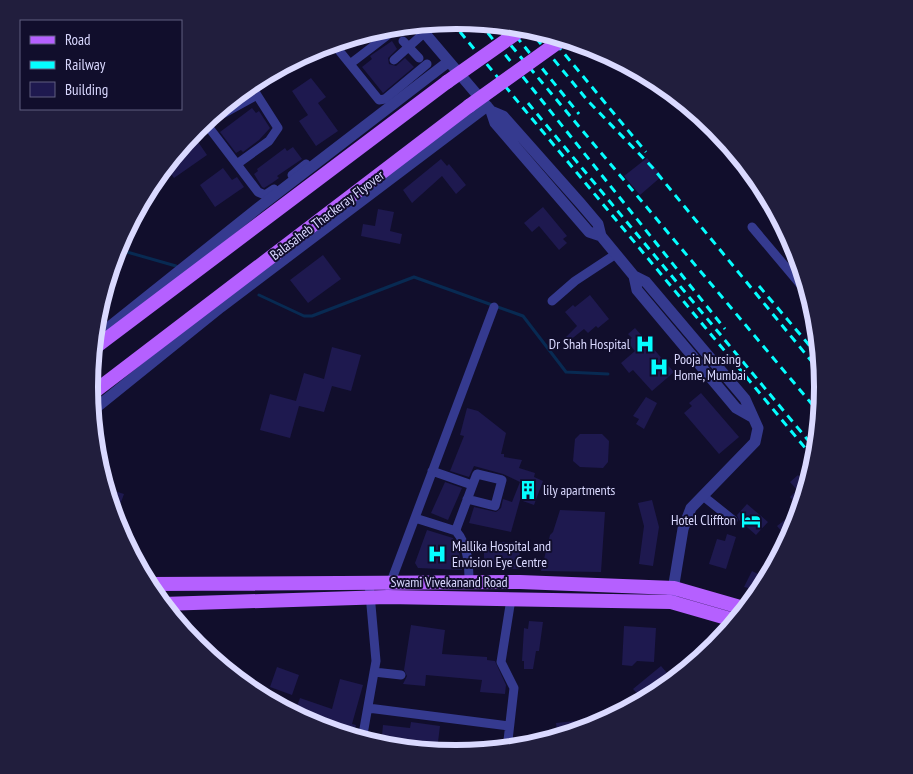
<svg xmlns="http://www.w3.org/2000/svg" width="913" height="774" font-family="'PT Sans Narrow',sans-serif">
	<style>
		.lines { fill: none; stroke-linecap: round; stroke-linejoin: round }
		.stream { stroke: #082a52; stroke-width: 3 }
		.building { fill: #1e194f }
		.minor { stroke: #353a8f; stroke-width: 9 }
		.tertiary { stroke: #353a8f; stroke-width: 11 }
		.primary { stroke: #b560ff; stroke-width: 14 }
		.rail { stroke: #05feff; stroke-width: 3; stroke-dasharray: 8 6; stroke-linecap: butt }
		.primary-bridge { stroke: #b560ff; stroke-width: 14 }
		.labels { text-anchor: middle; stroke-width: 4; stroke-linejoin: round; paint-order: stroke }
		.street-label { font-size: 14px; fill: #dad9ff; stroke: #110e2c }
		.poi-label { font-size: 14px; fill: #dad9ff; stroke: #110e2c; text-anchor: start }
		.rim { fill: none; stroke: #dad9ff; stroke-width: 6 }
	</style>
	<rect width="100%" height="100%" fill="#110e2c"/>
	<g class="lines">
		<!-- stream -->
		<path class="stream" d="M 114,256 L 127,252 L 176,266
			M 259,295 L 304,316 L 312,316 L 414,277 L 523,316 L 566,372 L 608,374"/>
	</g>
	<!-- building -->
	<path class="building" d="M 392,41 L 397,49 L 388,58 L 389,64 L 396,66 L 405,58 L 414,67 L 383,93 L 362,67 L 372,59 L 370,56 Z
		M 311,78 L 326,97 L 318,103 L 338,131 L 316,146 L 299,121 L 308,115 L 292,91 Z
		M 252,108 L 256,113 L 259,111 L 270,128 L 259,140 L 243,152 L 241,150 L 236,153 L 220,132 Z
		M 192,133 L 207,155 L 174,178 L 165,166 Z
		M 293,147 L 302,159 L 277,176 L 279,178 L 272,183 L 264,188 L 262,187 L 254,174 L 258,171 L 257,169 L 285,148 L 287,151 Z
		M 647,158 L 662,176 L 640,195 L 624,176 Z
		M 441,159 L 447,166 L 449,164 L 466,185 L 456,194 L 442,176 L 412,203 L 403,190 Z
		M 223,168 L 232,180 L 237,177 L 244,187 L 215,207 L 200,185 Z
		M 543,207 L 567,236 L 563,239 L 567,243 L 559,250 L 539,226 L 532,232 L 524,223 Z
		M 378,209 L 394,212 L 390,231 L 402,234 L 400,244 L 361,236 L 363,224 L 375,226 Z
		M 323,255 L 341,279 L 308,303 L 290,280 Z
		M 590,295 L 609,319 L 598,328 L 596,326 L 588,333 L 584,329 L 569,341 L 565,338 L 577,326 L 565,312 L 573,305 L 575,307 Z
		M 635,328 L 674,372 L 652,391 L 633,370 L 629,373 L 621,363 L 635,351 L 627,342 L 632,338 L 628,334 Z
		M 332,347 L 361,355 L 351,391 L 332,386 L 324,412 L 299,406 L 290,438 L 260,430 L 270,394 L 296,401 L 304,373 L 324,379 Z
		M 701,393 L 739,437 L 719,454 L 684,413 L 692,406 L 689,403 Z
		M 646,397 L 657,403 L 644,429 L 636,424 L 639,419 L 633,416 Z
		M 467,408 L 478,411 L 506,433 L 501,454 L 504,454 L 504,457 L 522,460 L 519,468 L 535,473 L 534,477 L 543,481 L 534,505 L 520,500 L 511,532 L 469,523 L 474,507 L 496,512 L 501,508 L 503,499 L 512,502 L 520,482 L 503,474 L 474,466 L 469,477 L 450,471 L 464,436 L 460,435 Z
		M 580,434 L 602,434 L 609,441 L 608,462 L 603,468 L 580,467 L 573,461 L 575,439 Z
		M 798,475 L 808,486 L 795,528 L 789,540 L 777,526 L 790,516 L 788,514 L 798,506 L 790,497 L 797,490 L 790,482 Z
		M 445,482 L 462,488 L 448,520 L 431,513 Z
		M 105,488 L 124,494 L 115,519 L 108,496 Z
		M 652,500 L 659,527 L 653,566 L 639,564 L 644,526 L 638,503 Z
		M 747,504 L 768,522 L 756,535 L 739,520 L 737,515 Z
		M 560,510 L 605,512 L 601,572 L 541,571 L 550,535 L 553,532 Z
		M 427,530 L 453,538 L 459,551 L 462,570 L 418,568 L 415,563 Z
		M 727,534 L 736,537 L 726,569 L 709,564 L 717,539 L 725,541 Z
		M 495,542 L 520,542 L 519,569 L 484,568 L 484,546 L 492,549 Z
		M 752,571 L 768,579 L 761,591 L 744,587 Z
		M 529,621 L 543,622 L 539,651 L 536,651 L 533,669 L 524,669 L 524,661 L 522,661 L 524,628 L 528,629 Z
		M 411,625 L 445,630 L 442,654 L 487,657 L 487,660 L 495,661 L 506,685 L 505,694 L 480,692 L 482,680 L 426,675 L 425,686 L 403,684 L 407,676 L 404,670 Z
		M 624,626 L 656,628 L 654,662 L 637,661 L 632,666 L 622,665 Z
		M 661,666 L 674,681 L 659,693 L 644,701 L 633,689 Z
		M 277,667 L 299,675 L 292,695 L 270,687 Z
		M 340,679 L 363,685 L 352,724 L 356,725 L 352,737 L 294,714 L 300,698 L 332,709 Z
		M 584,720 L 585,730 L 558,738 L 556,723 Z
		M 411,722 L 440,726 L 438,742 L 461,745 L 461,742 L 500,746 L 500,750 L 456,754 L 381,746 L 383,725 L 410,728 Z"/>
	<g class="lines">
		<!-- minor -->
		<path class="minor" d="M 403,41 L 419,58
			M 333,43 L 379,100 L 385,99 L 427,64
			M 307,53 L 323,46
			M 394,60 L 424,33
			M 350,64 L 389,34
			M 204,121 L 258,192 L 265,195 L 274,189
			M 206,123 L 257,95
			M 237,164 L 269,141 L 278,128 L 250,84
			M 292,175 L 306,164
			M 752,227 L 811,297
			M 552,301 L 575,281 L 616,254
			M 432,471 L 472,485
			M 703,496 L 733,520
			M 467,499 L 495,506 L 502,480 L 477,474 L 476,476 L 457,527 L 456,531 C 468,545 469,565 469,582
			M 415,518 L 456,531
			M 389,587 L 494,307
			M 374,672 L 401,675
			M 368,708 L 509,726
			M 362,740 L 376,661 L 369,583
			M 507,749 L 514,688 L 501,662 L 511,599"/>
		<!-- tertiary -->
		<path class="tertiary" d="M 417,24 L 491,111 L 495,123 L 589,232 L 601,236
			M 491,111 L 503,116 L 581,204 L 598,224 L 601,236 L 634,276 L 646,282 L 745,399 L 758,428 L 755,442 L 691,508 L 683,529 L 671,602
			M 634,276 L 637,290 L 736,408 L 752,417
			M 94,339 L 258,208 L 448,62
			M 92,411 L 221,307 L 487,106"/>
		<!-- primary -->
		<path class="primary" d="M 93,349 L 447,82
			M 90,395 L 469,106
			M 148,584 L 520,582 L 674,588 L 747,609
			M 162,604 L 387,597 L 671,602 L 737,621"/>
		<!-- rail -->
		<path class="rail" d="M 451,21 L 816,461
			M 479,22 L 725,329
			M 493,24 L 821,415
			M 507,25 L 579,114
			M 527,27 L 588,101 L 652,167 L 822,374
			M 547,33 L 646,152
			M 528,103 L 817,451
			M 759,286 L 821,359"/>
		<!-- primary-bridge -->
		<path class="primary-bridge" d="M 447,82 L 525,27
			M 469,106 L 564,38"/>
	</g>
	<!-- icons -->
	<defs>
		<g id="hospital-bare" transform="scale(1.5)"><path d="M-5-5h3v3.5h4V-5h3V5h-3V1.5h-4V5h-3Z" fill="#05feff" stroke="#110e2c" stroke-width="2.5" paint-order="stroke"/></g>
		<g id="building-bare" transform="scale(1.5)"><path d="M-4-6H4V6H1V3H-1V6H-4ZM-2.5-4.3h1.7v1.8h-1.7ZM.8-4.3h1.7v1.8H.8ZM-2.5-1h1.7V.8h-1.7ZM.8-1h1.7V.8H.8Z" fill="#05feff" stroke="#110e2c" stroke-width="2.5" paint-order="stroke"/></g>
		<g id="hotel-bare" transform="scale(1.5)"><path d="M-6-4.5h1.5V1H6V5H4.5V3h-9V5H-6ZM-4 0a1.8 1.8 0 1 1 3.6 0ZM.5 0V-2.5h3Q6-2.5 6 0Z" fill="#05feff" stroke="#110e2c" stroke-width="2.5" paint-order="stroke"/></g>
	</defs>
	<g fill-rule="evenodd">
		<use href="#hospital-bare" x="645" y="344"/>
		<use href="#hospital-bare" x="659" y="367"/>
		<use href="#building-bare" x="528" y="490"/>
		<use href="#hotel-bare" x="751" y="520"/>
		<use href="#hospital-bare" x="437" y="554"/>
	</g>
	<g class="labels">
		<!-- street labels -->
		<g class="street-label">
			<text transform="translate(327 215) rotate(-37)" y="5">Balasaheb Thackeray Flyover</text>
			<text x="449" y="587">Swami Vivekanand Road</text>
		</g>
		<!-- poi labels -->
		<g class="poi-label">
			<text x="630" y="349" text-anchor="end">Dr Shah Hospital</text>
			<text x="674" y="364">Pooja Nursing<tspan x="674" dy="16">Home, Mumbai</tspan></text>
			<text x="543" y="495">lily apartments</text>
			<text x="736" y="525" text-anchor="end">Hotel Cliffton</text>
			<text x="452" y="551">Mallika Hospital and<tspan x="452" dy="16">Envision Eye Centre</tspan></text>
		</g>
	</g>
	<!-- crop -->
	<path d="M0 0H913V774H0ZM98 387a358 358 0 1 1 716 0a358 358 0 1 1-716 0Z" fill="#211e3d" fill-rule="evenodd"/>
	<path class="rim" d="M98 387a358 358 0 1 1 716 0a358 358 0 1 1-716 0Z"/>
	<!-- legend -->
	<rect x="20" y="20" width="162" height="90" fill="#110e2c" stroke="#615f80"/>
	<rect x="30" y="36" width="25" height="8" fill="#b560ff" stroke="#615f80"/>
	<text x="65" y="45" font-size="15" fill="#dad9ff">Road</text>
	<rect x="30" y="61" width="25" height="8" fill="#05feff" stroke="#615f80"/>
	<text x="65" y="70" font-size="15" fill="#dad9ff">Railway</text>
	<rect x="30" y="82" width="25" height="15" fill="#1e194f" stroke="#615f80"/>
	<text x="65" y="95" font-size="15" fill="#dad9ff">Building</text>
</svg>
